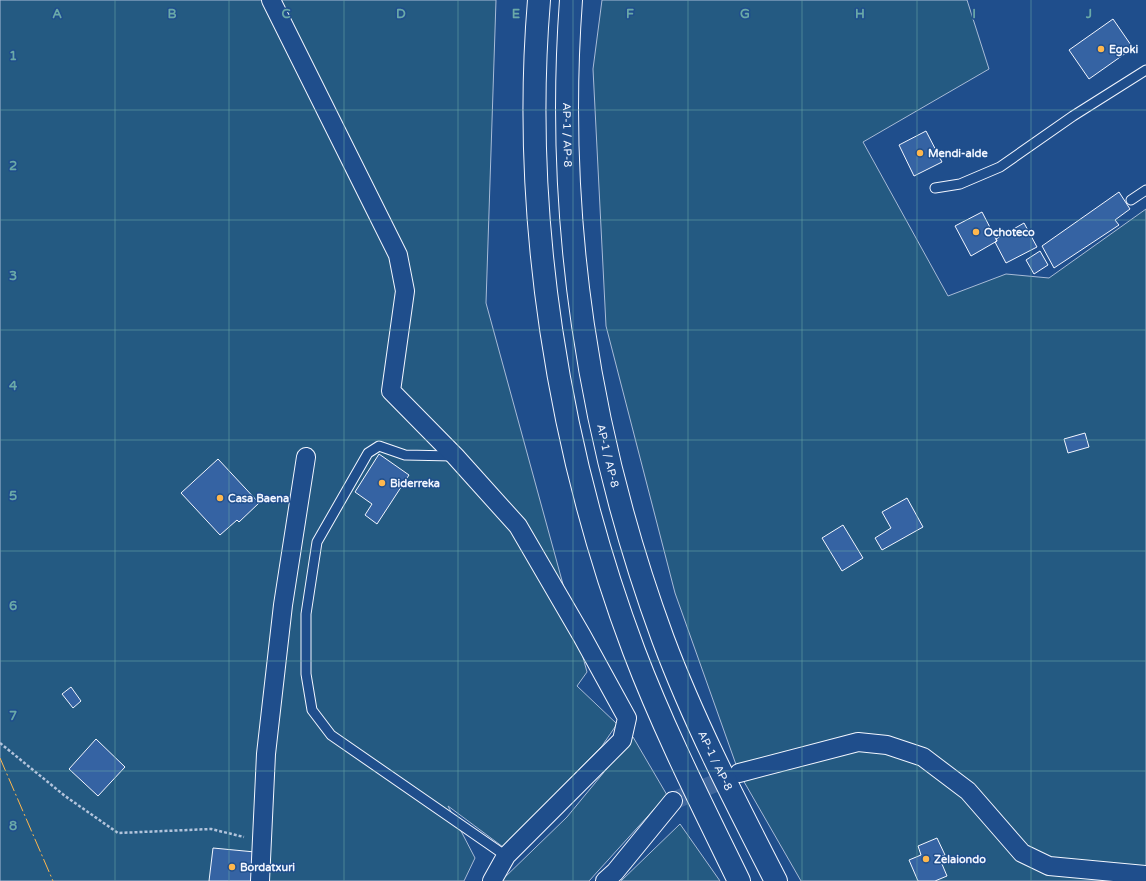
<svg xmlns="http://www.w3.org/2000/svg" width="1146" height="881" font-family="'Varela Round',sans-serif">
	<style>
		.green { fill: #245a82; stroke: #a8bbd7 }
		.building { fill: #3563a3; stroke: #f2f6ff }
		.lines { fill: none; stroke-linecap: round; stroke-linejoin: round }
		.minor-tunnel { stroke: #3f679d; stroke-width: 18; stroke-dasharray: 18 9; stroke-linecap: butt }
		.service-casing { stroke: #f2f6ff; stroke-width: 11 }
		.minor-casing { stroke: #f2f6ff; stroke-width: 20 }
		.motorway-casing { stroke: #f2f6ff; stroke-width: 24 }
		.path { stroke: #b3c4dc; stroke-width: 2.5; stroke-dasharray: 3 2; stroke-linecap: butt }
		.service { stroke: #1f4e8c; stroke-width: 9 }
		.minor { stroke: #1f4e8c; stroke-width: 18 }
		.motorway { stroke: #1f4e8c; stroke-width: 22 }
		.power { stroke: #ffb74d; stroke-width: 1; stroke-dasharray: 14 3 2 3; stroke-linecap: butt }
		.grid { fill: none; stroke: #6aa9a8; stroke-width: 1; stroke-opacity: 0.55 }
		.poi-dot { fill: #ffb74d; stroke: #1f4e8c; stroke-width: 1.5 }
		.labels { text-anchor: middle; stroke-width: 3; stroke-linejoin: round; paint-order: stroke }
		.poi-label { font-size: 11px; font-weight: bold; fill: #f2f6ff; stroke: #1f4e8c; text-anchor: start }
		.street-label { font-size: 11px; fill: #f2f6ff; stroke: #1f4e8c }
		.grid-label { font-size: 13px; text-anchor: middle; font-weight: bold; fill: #6aa9a8; stroke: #1f4e8c; stroke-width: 3; stroke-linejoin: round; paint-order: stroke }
	</style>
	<rect width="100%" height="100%" fill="#1f4e8c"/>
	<!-- green -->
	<path class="green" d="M 0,0 L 496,0 L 486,303 L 587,672 L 577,686 L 617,724 L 602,746 L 503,847 L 448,806 L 475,858 L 464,881 L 0,881 Z
		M 602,0 L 967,0 L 989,69 L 863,142 L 948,296 L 1006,274 L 1049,278 L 1146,209 L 1146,881 L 801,881 L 739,773 L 675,593 L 606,326 L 593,69 Z
		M 633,737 L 667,795 L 589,881 L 501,881 L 567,817 Z
		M 680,824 L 720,881 L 621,881 Z"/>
	<!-- building -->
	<path class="building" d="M 1113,19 L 1133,48 L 1089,79 L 1069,50 Z
		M 926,131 L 942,162 L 914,176 L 899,145 Z
		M 1119,192 L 1130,209 L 1115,220 L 1119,225 L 1054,268 L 1042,246 Z
		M 982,212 L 997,241 L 971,256 L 955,226 Z
		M 1024,223 L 1037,247 L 1006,263 L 995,242 L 997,241 L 996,239 Z
		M 1040,251 L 1048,265 L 1034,274 L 1026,260 Z
		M 1085,433 L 1089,447 L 1068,453 L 1064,439 Z
		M 379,454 L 409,475 L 377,524 L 365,515 L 372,504 L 355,492 Z
		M 218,459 L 259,503 L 239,522 L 237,520 L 220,535 L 181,493 Z
		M 907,498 L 923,527 L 882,550 L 875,538 L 891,528 L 882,512 Z
		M 843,525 L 863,558 L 842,571 L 822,538 Z
		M 71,687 L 81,701 L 73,708 L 62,694 Z
		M 96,739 L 125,767 L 98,796 L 69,769 Z
		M 937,838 L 945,855 L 939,857 L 947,876 L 935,881 L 918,881 L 909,860 L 921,855 L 918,846 Z
		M 213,848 L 255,852 L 252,881 L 209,881 Z"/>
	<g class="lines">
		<!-- minor-tunnel -->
		<path class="minor-tunnel" d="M 673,801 L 737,774"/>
		<!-- service casing -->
		<g class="service-casing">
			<path id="service" d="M 935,188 L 960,184 L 1000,167 L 1073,116 L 1146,70
				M 1131,200 L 1146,190
				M 453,456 L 405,455 L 379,446 L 368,453 L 317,542 L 306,614 L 306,674 L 312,710 L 331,735 L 506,856"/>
		</g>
		<!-- minor casing -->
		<g class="minor-casing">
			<path id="minor" d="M 271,0 L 398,255 L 405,291 L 391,391 L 455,456 L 518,526 L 582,636 L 627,718 L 622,740 L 506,856 L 492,881
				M 739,773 L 858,742 L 887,745 L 923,757 L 968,791 L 1022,853 L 1049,866 L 1146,875
				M 260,881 L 266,754 L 283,605 L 306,457
				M 605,881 L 615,872 L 673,801"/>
		</g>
		<!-- motorway casing -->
		<g class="motorway-casing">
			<g id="motorway">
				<path d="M 539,0 C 521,215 558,449 634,651 C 664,730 702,805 739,881"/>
				<path id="s1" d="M 571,0 C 555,217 588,435 663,639 C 694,722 735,801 776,881"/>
			</g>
		</g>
		<!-- path -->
		<path class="path" d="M 0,743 L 65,796 L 118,833 L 211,829 L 244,837"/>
		<!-- service -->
		<use href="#service" class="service"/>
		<!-- minor -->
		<use href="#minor" class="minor"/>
		<!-- motorway -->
		<use href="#motorway" class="motorway"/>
		<!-- power -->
		<path class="power" d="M 0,758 L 53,881"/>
	</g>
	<!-- grid -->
	<path class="grid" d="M 115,0 L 115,881M 229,0 L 229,881M 344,0 L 344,881M 458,0 L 458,881M 573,0 L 573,881M 688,0 L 688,881M 802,0 L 802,881M 917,0 L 917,881M 1031,0 L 1031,881M 0,110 L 1146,110M 0,220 L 1146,220M 0,330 L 1146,330M 0,440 L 1146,440M 0,551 L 1146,551M 0,661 L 1146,661M 0,771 L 1146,771"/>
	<!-- markers -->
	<g class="poi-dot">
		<circle cx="1101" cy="49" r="4"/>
		<circle cx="920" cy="153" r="4"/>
		<circle cx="976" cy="232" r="4"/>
		<circle cx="382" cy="483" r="4"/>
		<circle cx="220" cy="498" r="4"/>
		<circle cx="926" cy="859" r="4"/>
		<circle cx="232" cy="867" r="4"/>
	</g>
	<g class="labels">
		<!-- poi labels -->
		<g class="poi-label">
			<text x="1109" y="53">Egoki</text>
			<text x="928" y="157">Mendi-alde</text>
			<text x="984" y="236">Ochoteco</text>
			<text x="390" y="487">Biderreka</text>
			<text x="228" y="502">Casa Baena</text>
			<text x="934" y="863">Zelaiondo</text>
			<text x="240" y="871">Bordatxuri</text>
		</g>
		<!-- street labels -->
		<g class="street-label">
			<text dy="4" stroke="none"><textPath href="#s1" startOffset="135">AP-1 / AP-8</textPath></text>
			<text dy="4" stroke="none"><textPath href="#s1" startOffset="459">AP-1 / AP-8</textPath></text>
			<text dy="4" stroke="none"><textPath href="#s1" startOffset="783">AP-1 / AP-8</textPath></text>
		</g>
	</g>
	<g class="grid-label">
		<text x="57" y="18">A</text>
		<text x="172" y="18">B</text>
		<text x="286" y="18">C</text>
		<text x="401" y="18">D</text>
		<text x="516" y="18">E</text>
		<text x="630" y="18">F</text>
		<text x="745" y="18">G</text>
		<text x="860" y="18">H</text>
		<text x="974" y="18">I</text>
		<text x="1089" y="18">J</text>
		<text x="13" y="60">1</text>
		<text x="13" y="170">2</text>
		<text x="13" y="280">3</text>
		<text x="13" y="390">4</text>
		<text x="13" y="500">5</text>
		<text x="13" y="610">6</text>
		<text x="13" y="720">7</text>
		<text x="13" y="830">8</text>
	</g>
</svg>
